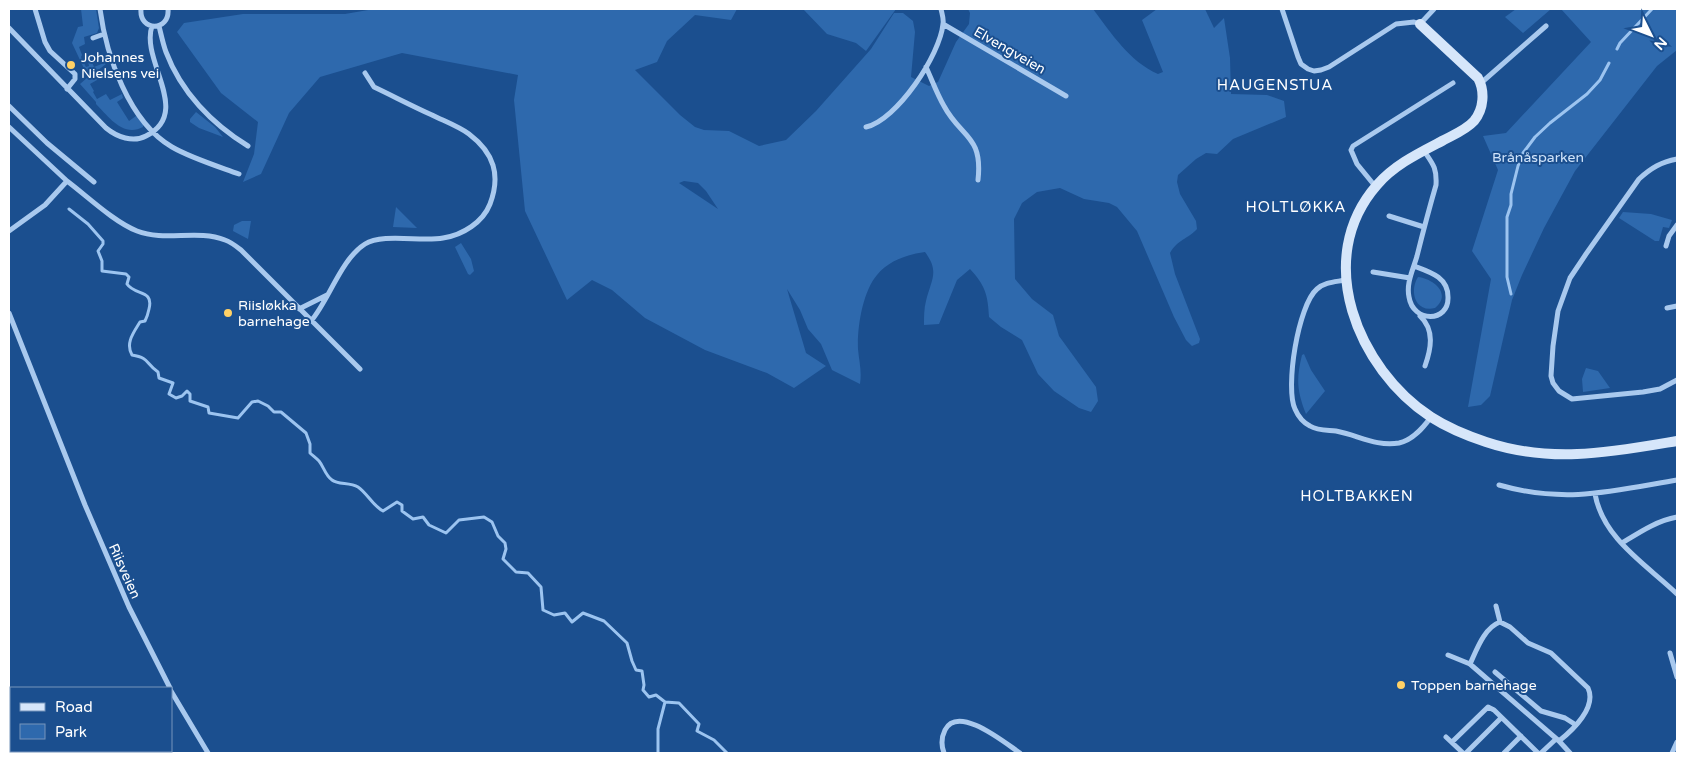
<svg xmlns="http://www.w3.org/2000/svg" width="1686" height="762" font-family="'Varela Round',sans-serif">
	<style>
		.green { fill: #2e69ad; fill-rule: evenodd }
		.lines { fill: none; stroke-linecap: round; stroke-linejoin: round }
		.stream { stroke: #9cc4f0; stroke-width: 3 }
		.street { stroke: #a9c9ee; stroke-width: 5 }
		.secondary { stroke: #d6e6fa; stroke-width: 10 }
		.poi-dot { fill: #ffd166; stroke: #1b4f8f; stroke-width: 2 }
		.labels { text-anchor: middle; stroke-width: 4; stroke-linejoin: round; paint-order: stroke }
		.street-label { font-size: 14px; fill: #fff; stroke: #1b4f8f }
		.poi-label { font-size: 14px; fill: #fff; stroke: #1b4f8f; text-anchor: start }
		.park-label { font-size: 14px; fill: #cfe3fa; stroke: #1b4f8f }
		.neighbourhood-label { font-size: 15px; letter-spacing: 1px; fill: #fff; stroke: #1b4f8f }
	</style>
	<rect width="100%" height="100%" fill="#1b4f8f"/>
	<!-- green -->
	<path class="green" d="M 81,9 L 96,9 L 99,28 L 97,33 L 84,37 L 85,44 L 79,47 L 82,55 L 81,57 L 86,67 L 89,66 L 88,61 L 91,60 L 94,67 L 104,63 L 106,64 L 93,74 L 97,80 L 90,84 L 94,91 L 93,92 L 97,99 L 106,94 L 110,100 L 122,94 L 123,98 L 117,102 L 129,121 L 136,116 L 143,124 L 143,127 C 123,138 108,116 96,104 L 96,102 L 80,84 L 88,77 L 72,43 L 78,27 L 83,26 Z
		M 374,9 L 737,9 L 731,20 L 695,15 L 667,41 L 657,62 L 635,70 L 680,115 L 695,127 L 704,130 L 729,131 L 759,146 L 786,140 L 816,111 L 871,49 L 894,13 L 903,13 L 913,21 L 915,32 L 911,77 L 929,86 L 938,82 L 956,42 L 969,24 L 970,13 L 968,9 L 1093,9 C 1112,34 1129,61 1158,74 L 1163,72 L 1142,20 L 1157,9 L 1205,9 L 1214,28 L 1224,18 L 1230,58 L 1231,94 L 1267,95 L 1284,101 L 1286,117 L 1233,139 L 1217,154 L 1206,153 L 1196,159 L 1178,175 L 1177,182 L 1180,194 L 1196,221 L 1197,229 C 1188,239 1178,239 1170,253 L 1175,274 L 1200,339 L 1199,343 L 1192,346 L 1186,340 L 1174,317 L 1137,231 L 1117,207 L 1109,203 L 1084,199 L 1060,188 L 1037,192 L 1022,203 L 1014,219 L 1015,279 L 1032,299 L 1053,315 L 1059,336 L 1096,387 L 1098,401 L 1091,412 L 1079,408 L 1054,391 L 1038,374 L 1022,340 L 1001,327 L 989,317 C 988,295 985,285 970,269 L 957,280 L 939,324 L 924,325 C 924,317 924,308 926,301 C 931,280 940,272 925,252 C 908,254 888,261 877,275 C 863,291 857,327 858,349 C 859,361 862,371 860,384 L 832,370 L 821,344 L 808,329 L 800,310 L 787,289 L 806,353 L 826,366 L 794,388 L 767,373 L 705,350 L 645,318 L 612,290 L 592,280 L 567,300 L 525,211 L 514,100 L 518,75 L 402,53 L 320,77 L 289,113 L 261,174 L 243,182 L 254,154 L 258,122 L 221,93 L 177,32 L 184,23 L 243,14 L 345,14 ZM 684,181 L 698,183 L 706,191 L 718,209 L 679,183 Z
		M 803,9 L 896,9 L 866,51 L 856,43 L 827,34 Z
		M 1516,9 L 1551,9 L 1523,33 L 1505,17 Z
		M 1561,9 L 1677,9 L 1677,50 L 1657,66 L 1575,171 L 1544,228 L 1522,275 L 1512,300 L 1490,396 L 1481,405 L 1468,407 L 1491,279 L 1472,251 L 1498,170 L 1483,136 L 1506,133 L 1591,42 Z
		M 196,112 L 215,127 L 223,137 L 199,128 L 190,122 L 190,119 Z
		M 396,207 L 417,228 L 393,227 Z
		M 1623,212 L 1651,214 L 1672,220 L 1669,228 L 1663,227 L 1659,241 L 1655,241 L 1619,218 Z
		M 242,221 L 251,221 L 248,239 L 233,231 L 234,225 Z
		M 461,243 L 471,259 L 474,271 L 470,275 L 468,274 L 455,247 Z
		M 1418,277 C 1434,279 1452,294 1435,308 C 1415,313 1409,291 1418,277 Z
		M 1304,354 L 1311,370 L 1325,391 L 1306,414 C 1297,391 1296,379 1302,355 Z
		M 1586,368 L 1598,371 L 1610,388 L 1583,392 L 1582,379 Z"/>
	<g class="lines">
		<!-- stream -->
		<path class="stream" d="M 1617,49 L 1620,43 L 1652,9
			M 69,209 L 88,224 L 103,241 L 103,244 L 98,251 L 102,261 L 102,271 L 126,274 L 129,277 L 127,284 C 135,296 154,289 149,309 C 148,314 147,317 145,321 L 140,322 C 134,332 125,343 132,355 C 150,358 145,363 158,372 L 159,378 L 173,383 L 169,394 L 176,398 L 182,396 L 187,391 L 190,394 L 190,401 L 208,407 L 209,413 L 238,418 L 252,402 L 258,401 L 268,406 L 274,412 L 281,412 L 306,433 L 310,444 L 310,453 C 312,455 316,458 319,461 C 324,467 325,475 332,480 C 338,485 350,482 358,487 C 367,493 373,506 383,511 L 397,502 L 402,505 L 402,511 L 413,519 L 423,517 L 429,525 L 446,533 L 459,520 L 484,517 L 492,522 L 498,536 L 505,543 L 506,549 L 503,559 L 516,572 L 528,573 L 541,587 L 543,610 L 554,615 L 565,613 L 572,622 L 583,613 L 604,621 L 627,643 L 632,661 L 636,670 L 642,671 L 644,685 L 643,690 L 649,697 L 656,695 L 665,702 L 679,703 L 699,724 L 697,731 L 714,740 L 727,753
			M 1511,294 L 1507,277 L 1507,217 L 1511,205 L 1511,194 L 1518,166 L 1523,153 L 1535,137 L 1550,123 L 1587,94 L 1600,80 L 1609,63
			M 658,753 L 658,729 L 665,702"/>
		<!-- street -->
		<path class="street" d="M 35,9 L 45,42 L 50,51 L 75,74 L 75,79 L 67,89
			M 100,9 C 106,55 129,122 172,147 C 191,158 217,166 239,174
			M 141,9 C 139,32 170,32 168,9
			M 1282,9 L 1298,57 L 1301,64 L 1308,69 L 1314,71 L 1321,70 L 1329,67 L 1396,24 L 1414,22 L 1420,24 L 1434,9
			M 943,24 L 1066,96
			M 159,26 C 161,34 163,44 166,52 C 181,92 212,124 248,146
			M 9,28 L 106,128 C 117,137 133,143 146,136 C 193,112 140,61 152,26
			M 93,38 L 104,34
			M 926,67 C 932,80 937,94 944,106 C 961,138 983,135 978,180
			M 1481,83 L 1546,26
			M 9,106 L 47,143 L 94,182
			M 9,127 L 67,181 L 45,205 L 9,231
			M 866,127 C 897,120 940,55 943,24 C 944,19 942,14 941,9
			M 1677,159 C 1661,162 1651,168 1639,179 L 1586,254 L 1570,278 L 1558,311 L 1553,346 L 1551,376 L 1553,383 L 1559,391 L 1572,399 L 1643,392 L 1660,389 L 1677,380
			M 67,181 C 87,196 114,222 137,231 C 165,242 197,229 225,240 C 231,242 236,246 241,250 L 360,369
			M 1375,186 L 1357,164 L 1351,150 L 1353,146 L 1453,83
			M 1389,216 L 1424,227
			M 1666,246 L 1669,236 L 1677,225
			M 1414,266 C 1430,272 1448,277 1448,297 C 1449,323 1413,323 1409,297 C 1406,283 1413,270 1417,256 C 1423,232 1429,209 1436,185 C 1437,168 1433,164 1424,151
			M 1373,272 L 1410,278
			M 1345,280 C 1335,282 1325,282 1317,289 C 1298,305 1285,388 1295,409 C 1298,416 1304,423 1310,426 C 1318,431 1328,430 1336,431 C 1358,435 1376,447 1399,443 C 1413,440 1423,428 1431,417
			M 1667,308 L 1677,306
			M 299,309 L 327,295
			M 9,313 L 85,505 L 129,607 L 170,688
			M 1420,316 C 1435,330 1431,349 1425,366
			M 311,321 C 329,300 341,259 365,244 C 382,233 422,242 443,238 C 463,235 483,222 490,204 C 501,175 494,153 469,134 C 458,126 444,121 432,115 C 412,106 393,96 374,87 L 365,73
			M 1499,485 C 1565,504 1613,491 1677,480
			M 1595,494 C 1603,539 1647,565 1677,594
			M 1622,543 C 1640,532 1656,521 1677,517
			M 1496,606 L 1500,622
			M 1670,653 L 1677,677
			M 1448,655 L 1470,664 L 1559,741 L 1570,753
			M 1470,664 C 1477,649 1484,628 1500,622 L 1510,627 L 1528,643 L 1551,653 L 1588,688 C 1597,707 1573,730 1559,741
			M 1495,672 L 1541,711 L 1565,718 L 1576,725
			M 171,691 L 208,753
			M 1446,737 L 1463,753
			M 1452,742 L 1488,707 L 1494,710 L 1538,753
			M 944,753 C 941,745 941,738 945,730 C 958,704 1005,743 1020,753
			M 1466,753 L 1501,718
			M 1504,753 L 1521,736
			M 1541,753 L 1556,739
			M 1672,753 L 1677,742"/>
		<!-- secondary -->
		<path class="secondary" d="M 1420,24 L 1478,78 C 1485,91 1484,109 1474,121 C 1466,130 1453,135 1442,141 C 1419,153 1394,165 1377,185 C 1312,259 1358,369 1431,417 C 1448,428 1468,436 1486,442 C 1552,464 1612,452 1677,441"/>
	</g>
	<!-- markers -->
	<g class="poi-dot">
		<circle cx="71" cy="65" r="5"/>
		<circle cx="228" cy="313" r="5"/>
		<circle cx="1401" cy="685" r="5"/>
	</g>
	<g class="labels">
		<!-- street labels -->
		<g class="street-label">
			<text transform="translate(1010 50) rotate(30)" y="5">Elvengveien</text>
			<text transform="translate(125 571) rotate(66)" y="5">Riisveien</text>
		</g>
		<!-- poi labels -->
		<g class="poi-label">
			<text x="81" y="62">Johannes<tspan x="81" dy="16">Nielsens vei</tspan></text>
			<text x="238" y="310">Riisløkka<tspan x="238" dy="16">barnehage</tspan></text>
			<text x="1411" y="690">Toppen barnehage</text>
		</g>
		<!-- park labels -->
		<g class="park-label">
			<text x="1538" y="162">Brånåsparken</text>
		</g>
		<!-- neighbourhood labels -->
		<g class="neighbourhood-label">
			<text x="1275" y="90">HAUGENSTUA</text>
			<text x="1296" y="212">HOLTLØKKA</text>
			<text x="1357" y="501">HOLTBAKKEN</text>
		</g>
	</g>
	<!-- border -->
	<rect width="1686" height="762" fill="none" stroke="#ffffff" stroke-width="20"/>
	<!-- legend -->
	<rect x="10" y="687" width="162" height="65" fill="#1b4f8f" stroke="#7695bc"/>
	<rect x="20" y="703" width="25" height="8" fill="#d6e6fa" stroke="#7695bc"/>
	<text x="55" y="712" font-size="15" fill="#ffffff">Road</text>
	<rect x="20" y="724" width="25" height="15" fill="#2e69ad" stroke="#7695bc"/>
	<text x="55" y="737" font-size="15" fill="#ffffff">Park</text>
	<!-- north arrow -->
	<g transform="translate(1651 35) rotate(132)" stroke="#1b4f8f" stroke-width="4" paint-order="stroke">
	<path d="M0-4L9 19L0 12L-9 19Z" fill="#ffffff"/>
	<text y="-8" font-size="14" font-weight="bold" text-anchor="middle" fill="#ffffff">N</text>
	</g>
</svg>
